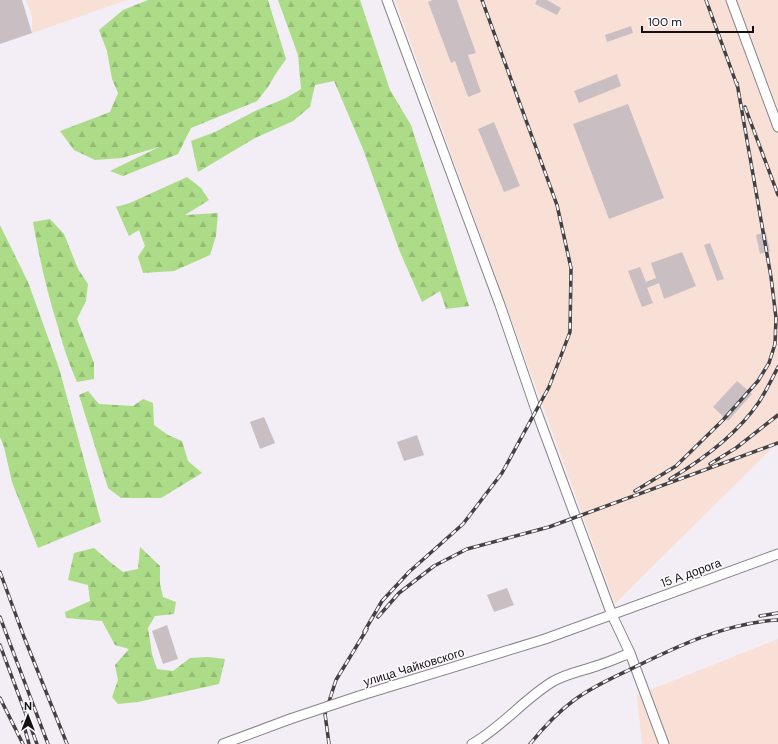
<svg xmlns="http://www.w3.org/2000/svg" width="778" height="744" font-family="'DM Sans',sans-serif">
	<style>
		.industrial { fill: #f8e0d6 }
		.forest { fill: url(#forest-firs) }
		.building { fill: #c9bfc2 }
		.lines { fill: none; stroke-linecap: round; stroke-linejoin: round }
		.minor-casing { stroke: #88838a; stroke-width: 11 }
		.minor { stroke: #fff; stroke-width: 9 }
		.rail-casing { stroke: #434144; stroke-width: 3.5 }
		.rail { stroke: #fefcff; stroke-width: 2; stroke-dasharray: 6; stroke-linecap: butt }
		.minor-bridge-casing { stroke: #88838a; stroke-width: 11; stroke-linecap: butt }
		.minor-bridge { stroke: #fff; stroke-width: 9 }
		.labels { text-anchor: middle; stroke-width: 3; stroke-linejoin: round; paint-order: stroke }
		.street-label { font-size: 12px; fill: #131113; stroke: #fefcff }
	</style>
	<defs>
		<pattern id="forest-firs" width="22" height="20" patternUnits="userSpaceOnUse"><rect width="22" height="20" fill="#acdc87"/><path d="M5 1l3.5 6h-7zM16 11l3.5 6h-7z" fill="#93bc74"/></pattern>
	</defs>
	<rect width="100%" height="100%" fill="#f3edf5"/>
	<!-- industrial -->
	<path class="industrial" d="M 26,0 L 127,0 L 32,33 L 32,15 Z
		M 395,0 L 778,0 L 778,442 L 615,604 Z
		M 778,639 L 778,744 L 642,744 L 637,695 Z"/>
	<!-- forest -->
	<path class="forest" d="M 148,0 L 268,0 L 286,59 L 275,75 L 268,87 L 257,101 L 191,128 L 178,154 L 123,176 L 110,171 L 159,147 L 122,158 L 95,160 L 74,150 L 60,131 L 110,112 L 118,93 L 112,79 L 107,51 L 99,30 L 123,10 Z
		M 278,0 L 360,0 L 390,90 L 411,125 L 469,306 L 446,309 L 440,291 L 422,302 L 400,252 L 363,149 L 334,81 L 315,85 L 310,107 L 293,121 L 255,138 L 198,172 L 191,141 L 215,132 L 255,111 L 286,98 L 301,89 L 298,55 Z
		M 187,177 L 201,188 L 209,200 L 185,215 L 218,213 L 216,236 L 210,255 L 174,271 L 143,273 L 138,257 L 145,246 L 139,230 L 129,236 L 116,207 L 130,203 Z
		M 50,219 L 64,234 L 78,269 L 88,284 L 86,301 L 77,319 L 94,363 L 94,379 L 77,382 C 69,364 63,346 58,327 C 47,292 39,257 33,222 Z
		M 0,225 L 28,282 L 59,368 L 101,522 L 38,548 L 12,482 L 4,447 L 0,437 Z
		M 88,391 L 99,404 L 133,406 L 143,399 L 153,403 L 154,425 L 168,435 L 182,441 L 188,461 L 202,473 L 161,498 L 121,498 L 108,488 L 79,395 Z
		M 140,547 L 160,566 L 160,584 L 163,597 L 176,602 L 174,614 L 155,616 L 148,628 L 152,654 L 157,669 L 173,671 L 190,658 L 208,657 L 225,659 L 219,684 L 138,702 L 118,704 L 112,697 L 118,680 L 115,665 L 129,649 L 115,645 L 102,621 L 66,618 L 65,612 L 90,601 L 88,585 L 68,580 L 74,553 L 94,548 L 110,562 L 123,572 L 138,569 Z"/>
	<!-- building -->
	<path class="building" d="M 0,0 L 22,0 L 32,33 L 0,44 Z
		M 433,0 L 457,0 L 476,53 L 468,55 L 481,92 L 468,97 L 455,61 L 451,63 L 428,2 Z
		M 537,0 L 547,0 L 561,8 L 557,15 L 535,4 Z
		M 631,26 L 633,33 L 607,42 L 605,35 Z
		M 617,74 L 621,86 L 579,103 L 574,91 Z
		M 628,104 L 664,198 L 609,219 L 573,124 Z
		M 494,122 L 520,186 L 504,192 L 478,129 Z
		M 766,232 L 770,251 L 760,254 L 756,235 Z
		M 710,243 L 724,279 L 717,281 L 704,245 Z
		M 682,252 L 696,286 L 664,299 L 659,283 L 647,288 L 653,303 L 642,307 L 628,271 L 640,267 L 646,282 L 656,278 L 651,263 Z
		M 737,381 L 752,394 L 728,421 L 713,407 Z
		M 264,417 L 275,443 L 260,449 L 250,422 Z
		M 417,435 L 424,455 L 404,461 L 397,442 Z
		M 507,588 L 514,605 L 494,612 L 487,595 Z
		M 167,625 L 178,659 L 163,664 L 152,631 Z"/>
	<g class="lines">
		<!-- minor casing -->
		<g class="minor-casing">
			<path id="minor" d="M 387,0 L 500,305 L 536,410 L 612,615 L 630,653 L 664,744
				M 731,0 L 778,127
				M 359,696 L 545,639 L 778,554
				M 223,744 L 290,719
				M 472,744 C 502,727 523,700 552,682 C 567,673 583,671 599,665 C 609,662 620,657 630,653"/>
		</g>
		<!-- minor -->
		<use href="#minor" class="minor"/>
		<!-- rail casing -->
		<g class="rail-casing">
			<path id="rail" d="M 706,0 L 738,88
				M 745,107 L 778,195
				M 710,464 L 736,448 L 778,415
				M 670,479 C 702,460 738,433 759,402 C 766,391 772,379 778,367
				M 635,491 L 676,466 L 723,420 L 758,381 L 769,363 L 775,344 L 776,318 L 771,277 L 737,83
				M 0,572 L 24,637 L 67,744
				M 760,616 L 778,613
				M 0,617 L 48,744
				M 378,617 L 399,593 L 434,566 L 467,549 L 549,527 L 778,443
				M 364,632 L 382,601 L 409,572 L 463,524 L 502,473 L 549,387 L 570,332 L 571,268 L 557,205 L 482,0
				M 0,645 L 37,744
				M 0,698 L 23,744
				M 23,722 L 29,744
				M 329,744 L 325,714 L 336,680 L 367,629
				M 530,744 C 543,728 557,713 573,701 C 590,688 610,679 629,670 C 676,647 725,623 778,620"/>
		</g>
		<!-- rail -->
		<use href="#rail" class="rail"/>
		<!-- minor-bridge casing -->
		<g class="minor-bridge-casing">
			<path id="minor-bridge" d="M 290,719 L 359,696"/>
		</g>
		<!-- minor-bridge -->
		<use href="#minor-bridge" class="minor-bridge"/>
	</g>
	<g class="labels">
		<!-- street labels -->
		<g class="street-label">
			<text transform="translate(691 573) rotate(-20)" y="4">15 А дорога</text>
			<text transform="translate(414 667) rotate(-17)" y="4">улица Чайковского</text>
		</g>
	</g>
	<!-- north arrow -->
	<g transform="translate(28 716)" stroke="#fefcff" stroke-width="3" paint-order="stroke">
	<path d="M0-3L7 15L0 10L-7 15Z" fill="#131113"/>
	<text y="-6" font-size="11" font-weight="bold" text-anchor="middle" fill="#131113">N</text>
	</g>
	<!-- scale -->
	<path d="M642 26v6h111v-6" fill="none" stroke="#131113" stroke-width="2"/>
	<text x="648" y="26" font-size="12" fill="#131113" stroke="#fefcff" stroke-width="3" paint-order="stroke">100 m</text>
</svg>
